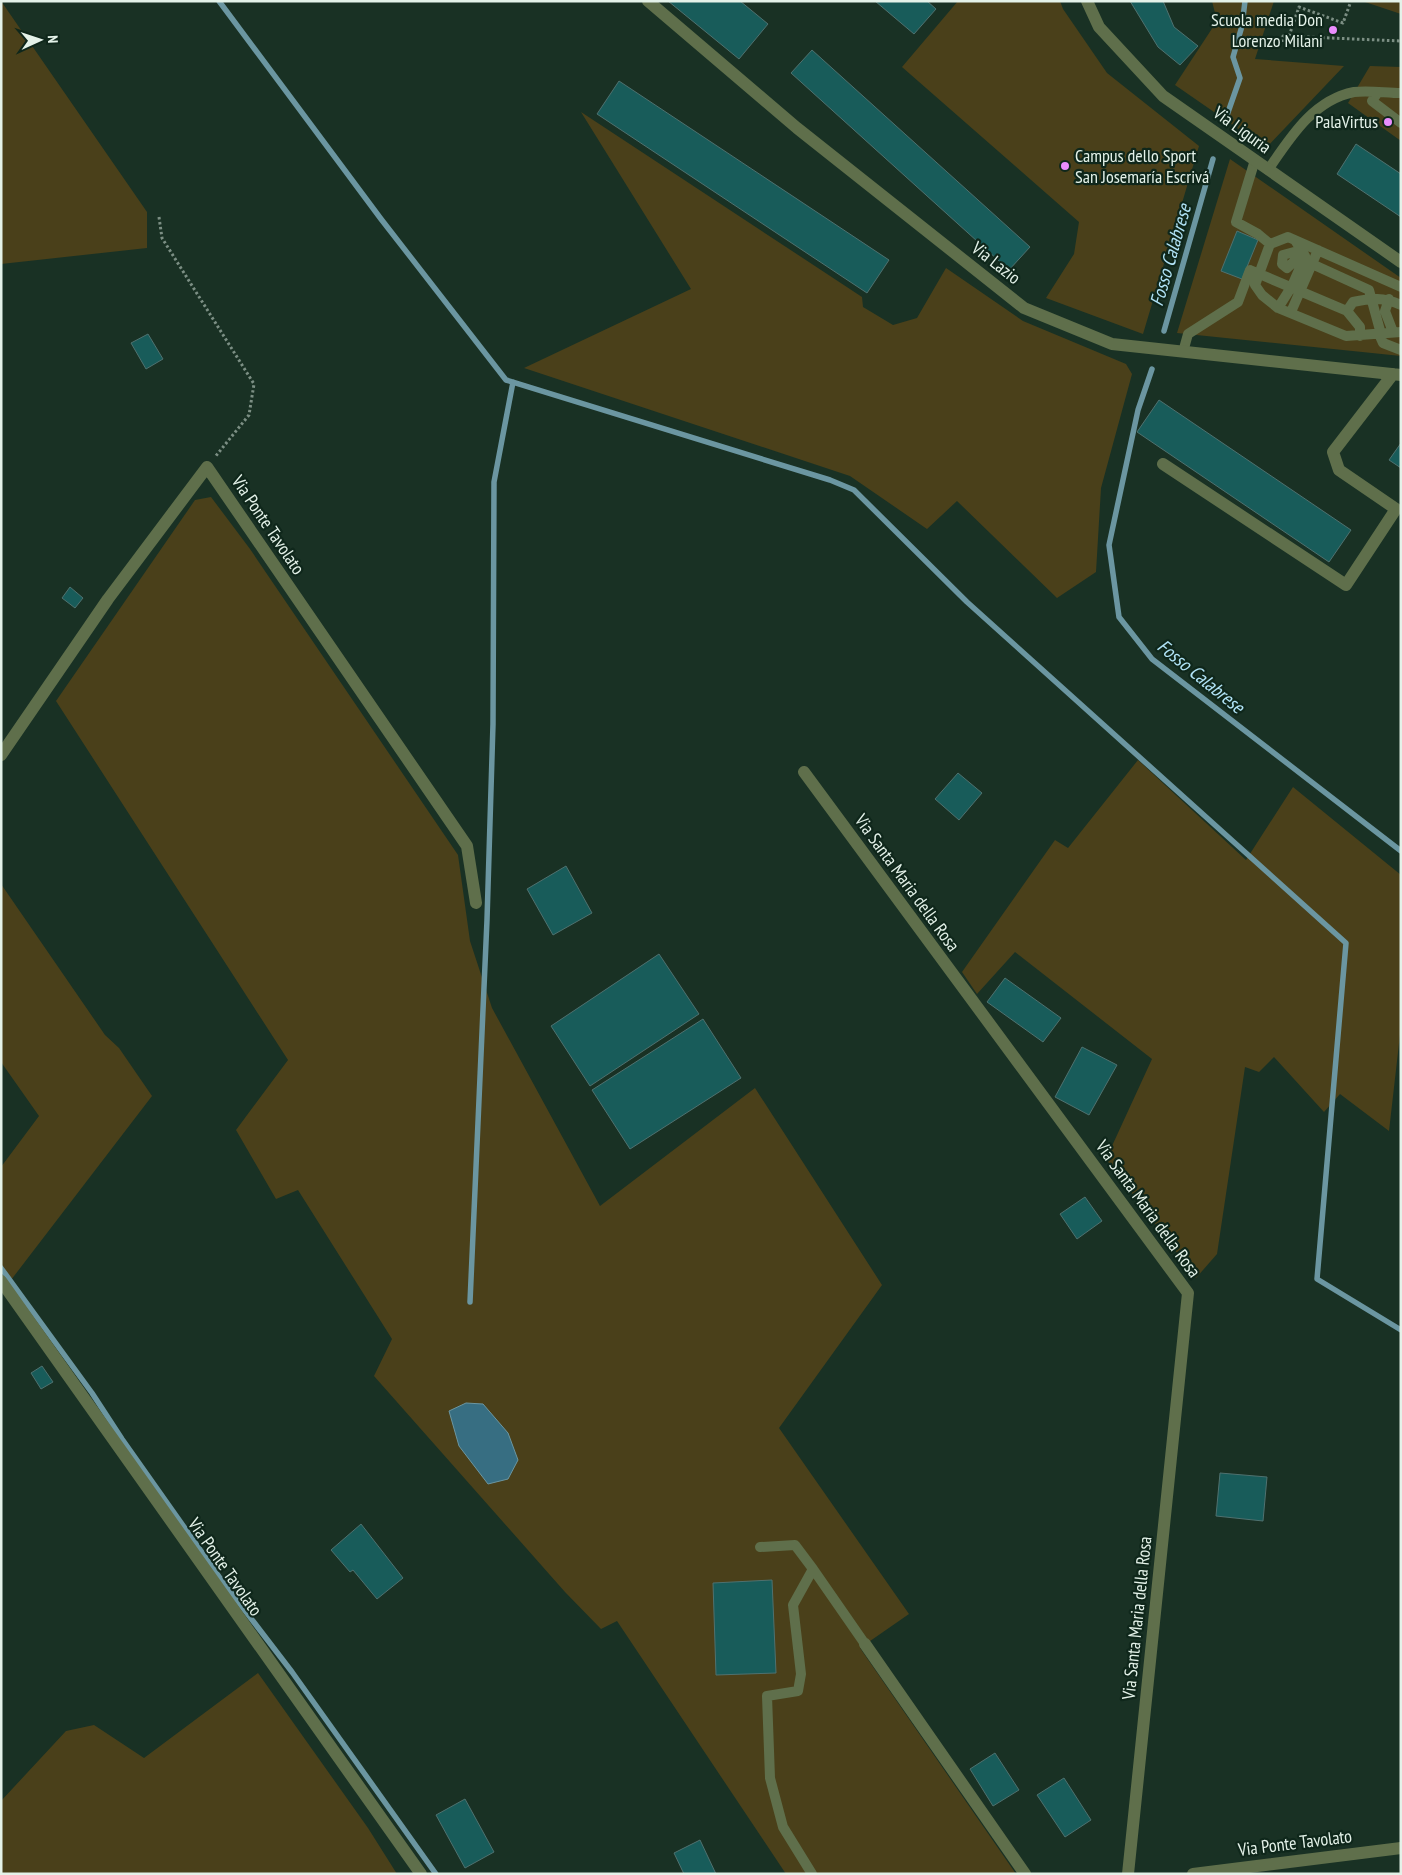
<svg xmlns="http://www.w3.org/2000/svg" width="1402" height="1875" font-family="'PT Sans Narrow',sans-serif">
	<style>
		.green { fill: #4a401a }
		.water { fill: #376e82; stroke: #6b96a1 }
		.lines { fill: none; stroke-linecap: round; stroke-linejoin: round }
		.stream { stroke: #6b96a1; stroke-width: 5.5 }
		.building { fill: #185c5a; stroke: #4f716f }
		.path { stroke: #7c8f84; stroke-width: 3; stroke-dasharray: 2.5 2.5; stroke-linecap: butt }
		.lane { stroke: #5f6f4b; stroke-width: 10 }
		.street { stroke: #5f6f4b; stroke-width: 12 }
		.poi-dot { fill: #ea8dfd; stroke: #0f271b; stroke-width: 2 }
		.labels { text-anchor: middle; stroke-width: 4.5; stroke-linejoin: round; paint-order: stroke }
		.poi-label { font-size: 18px; fill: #e4f2e9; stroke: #0f271b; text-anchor: end }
		.street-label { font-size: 18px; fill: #e4f2e9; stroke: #0f271b }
		.water-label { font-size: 19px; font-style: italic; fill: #b1e3f6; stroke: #0f271b }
	</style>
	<rect width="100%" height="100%" fill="#193124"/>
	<!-- green -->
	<path class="green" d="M 1,1 L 147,212 L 147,248 L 1,264 Z
		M 958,1 L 1060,1 L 1063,9 L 1107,73 L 1199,146 L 1143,334 L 1046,298 L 1074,254 L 1079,222 L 902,67 Z
		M 1212,1 L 1274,1 L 1255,59 L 1344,66 L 1266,148 L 1175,85 L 1217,21 Z
		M 1362,1 L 1401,1 L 1401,14 Z
		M 1370,66 L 1401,67 L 1401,141 L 1348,103 Z
		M 581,112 L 862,297 L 863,307 L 893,325 L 917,318 L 946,268 L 1023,321 L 1126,364 L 1132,374 L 1101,488 L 1096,572 L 1057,598 L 957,501 L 927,529 L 850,476 L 524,368 L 691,289 Z
		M 1230,159 L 1401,278 L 1401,356 L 1177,333 Z
		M 211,497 L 250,549 L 458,855 L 470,941 L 492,1008 L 600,1206 L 755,1088 L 882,1285 L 779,1428 L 909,1614 L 860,1648 L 1016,1874 L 786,1874 L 617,1621 L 601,1629 L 565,1592 L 374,1376 L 392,1339 L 298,1190 L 276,1199 L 236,1130 L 288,1060 L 56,701 L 195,500 Z
		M 1138,760 L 1246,860 L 1293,787 L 1401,875 L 1401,1026 L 1389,1131 L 1340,1094 L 1324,1112 L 1274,1057 L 1259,1072 L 1245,1067 L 1217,1254 L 1196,1278 L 1106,1159 L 1152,1059 L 1015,952 L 977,994 L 962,972 L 1055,840 L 1068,848 Z
		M 1,884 L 105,1035 L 119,1048 L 152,1096 L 11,1280 L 1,1265 L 1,1167 L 39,1116 L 1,1062 Z
		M 258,1673 L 368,1828 L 397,1874 L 1,1874 L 1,1801 L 66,1731 L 94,1725 L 144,1758 Z"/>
	<!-- water -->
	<path class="water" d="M 466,1403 L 483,1404 L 508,1433 L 518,1460 L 508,1479 L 488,1484 L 459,1446 L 449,1411 Z"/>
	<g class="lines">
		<!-- stream -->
		<path class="stream" d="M 219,1 L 381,219 L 506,380 L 830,480 L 854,490 L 967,602 L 1346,943 L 1317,1279 L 1401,1330
			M 1226,118 L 1240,78 L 1233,57 L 1242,26 L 1245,1
			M 1164,331 L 1213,159
			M 1152,369 L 1138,410 L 1109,545 L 1119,617 L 1152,659 L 1401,851
			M 1,1268 L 92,1393 L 122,1439 L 220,1578 L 292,1672 L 436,1874
			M 470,1302 L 487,920 L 493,724 L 494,482 L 513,382"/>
	</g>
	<!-- building -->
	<path class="building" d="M 668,1 L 740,1 L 768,24 L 739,59 Z
		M 875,1 L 927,1 L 936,9 L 914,34 Z
		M 1130,1 L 1163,1 L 1174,27 L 1198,46 L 1180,65 L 1158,47 Z
		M 812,50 L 1030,247 L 1009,270 L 791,73 Z
		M 619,81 L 889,260 L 867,293 L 597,114 Z
		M 1356,144 L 1401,174 L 1401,217 L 1337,174 Z
		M 1237,231 L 1258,240 L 1242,279 L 1221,271 Z
		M 148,334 L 163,359 L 146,369 L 131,343 Z
		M 1159,400 L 1351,530 L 1329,562 L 1137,432 Z
		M 1401,443 L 1401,468 L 1389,460 Z
		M 70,587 L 83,598 L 75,608 L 62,598 Z
		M 958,773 L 982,793 L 959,820 L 935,799 Z
		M 566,866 L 592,913 L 553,935 L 527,889 Z
		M 659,954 L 699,1014 L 590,1086 L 551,1026 Z
		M 1005,978 L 1061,1018 L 1043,1042 L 987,1002 Z
		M 703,1019 L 741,1078 L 630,1149 L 592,1090 Z
		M 1082,1047 L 1117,1065 L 1089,1115 L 1055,1097 Z
		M 1085,1197 L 1102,1221 L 1077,1239 L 1060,1214 Z
		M 42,1366 L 53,1382 L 41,1389 L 31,1373 Z
		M 1220,1473 L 1267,1477 L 1263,1521 L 1216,1516 Z
		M 361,1524 L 403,1578 L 377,1599 L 353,1570 L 350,1572 L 331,1550 Z
		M 772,1580 L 776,1673 L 716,1675 L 713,1583 Z
		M 995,1753 L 1019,1790 L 993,1806 L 970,1769 Z
		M 1064,1778 L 1091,1820 L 1065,1837 L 1037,1795 Z
		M 465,1799 L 494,1852 L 465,1868 L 436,1815 Z
		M 700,1840 L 716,1874 L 684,1874 L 674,1853 Z"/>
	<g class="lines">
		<!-- path -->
		<path class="path" d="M 1289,36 L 1299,7 L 1343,23 L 1351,1
			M 1283,42 L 1283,36 L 1401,41
			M 159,217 L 162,238 L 254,384 L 249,415 L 215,457"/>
		<!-- lane -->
		<path class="lane" d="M 1378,92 L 1372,101 L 1401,123
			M 1255,160 L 1236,222 L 1258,234 L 1270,244
			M 1268,170 C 1290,138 1313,100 1354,92 C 1369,90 1386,93 1401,93
			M 1300,256 L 1287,268 L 1282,264 L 1283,255 L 1294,252 L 1304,259
			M 1312,264 L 1369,290 L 1381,334
			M 1401,287 L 1288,237 L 1270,244 L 1255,285 L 1262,295 L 1278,308 L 1346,336 L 1401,332
			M 1389,299 L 1385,311 L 1393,332
			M 1278,308 L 1292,286 L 1305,256 L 1295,240
			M 1347,311 L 1353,302 C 1371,298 1384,297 1401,305
			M 1291,312 L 1318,250
			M 1379,334 L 1383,343 L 1401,350
			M 1183,352 L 1188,334 L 1238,302 L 1250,270 L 1347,311 L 1360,327 L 1360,336
			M 760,1547 L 795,1545 L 813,1569 L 793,1605 L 801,1674 L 798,1691 L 767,1696 L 770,1778 L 783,1827 L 812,1874
			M 813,1569 L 865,1644"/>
		<!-- street -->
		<path class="street" d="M 648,1 L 797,128 L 1024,308 L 1112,344 L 1401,375
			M 1087,1 L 1099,27 L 1163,96 L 1401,262
			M 1163,464 L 1346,585 L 1396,509 L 1339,470 L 1333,452 L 1393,374
			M 1,755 L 108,599 L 207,467 L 467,846 L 476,903
			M 804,772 L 1188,1293 L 1128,1874
			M 1,1281 L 421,1874
			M 865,1644 L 1025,1874
			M 1193,1874 L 1401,1848"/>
	</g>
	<!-- markers -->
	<g class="poi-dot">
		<circle cx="1333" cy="30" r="5"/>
		<circle cx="1388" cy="122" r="5"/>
		<circle cx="1065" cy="166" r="5"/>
	</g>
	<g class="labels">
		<!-- poi labels -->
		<g class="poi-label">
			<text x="1323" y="26">Scuola media Don<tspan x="1323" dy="21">Lorenzo Milani</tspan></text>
			<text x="1378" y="128">PalaVirtus</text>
			<text x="1075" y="162" text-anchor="start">Campus dello Sport<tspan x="1075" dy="21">San Josemaría Escrivá</tspan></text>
		</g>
		<!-- street labels -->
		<g class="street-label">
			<text transform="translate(1242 130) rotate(36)" y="6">Via Liguria</text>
			<text transform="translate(996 263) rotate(38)" y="6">Via Lazio</text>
			<text transform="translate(268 525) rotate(56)" y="6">Via Ponte Tavolato</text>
			<text transform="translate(907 883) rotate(54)" y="6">Via Santa Maria della Rosa</text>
			<text transform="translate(1148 1209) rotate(54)" y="6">Via Santa Maria della Rosa</text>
			<text transform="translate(225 1567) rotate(55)" y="6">Via Ponte Tavolato</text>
			<text transform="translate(1137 1618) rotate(-84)" y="6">Via Santa Maria della Rosa</text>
			<text transform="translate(1295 1843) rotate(-7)" y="6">Via Ponte Tavolato</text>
		</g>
		<!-- water labels -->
		<g class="water-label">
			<text transform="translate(1170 255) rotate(-74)" y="7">Fosso Calabrese</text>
			<text transform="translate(1201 676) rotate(39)" y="7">Fosso Calabrese</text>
		</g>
	</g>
	<!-- border -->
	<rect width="1402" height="1875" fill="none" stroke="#e4f2e9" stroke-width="5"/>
	<!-- north arrow -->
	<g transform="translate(40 40) rotate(87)" stroke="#0f271b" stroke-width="4" paint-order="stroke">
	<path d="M0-4L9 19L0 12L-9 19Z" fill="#e4f2e9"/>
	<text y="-8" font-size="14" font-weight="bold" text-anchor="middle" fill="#e4f2e9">N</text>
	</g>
</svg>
